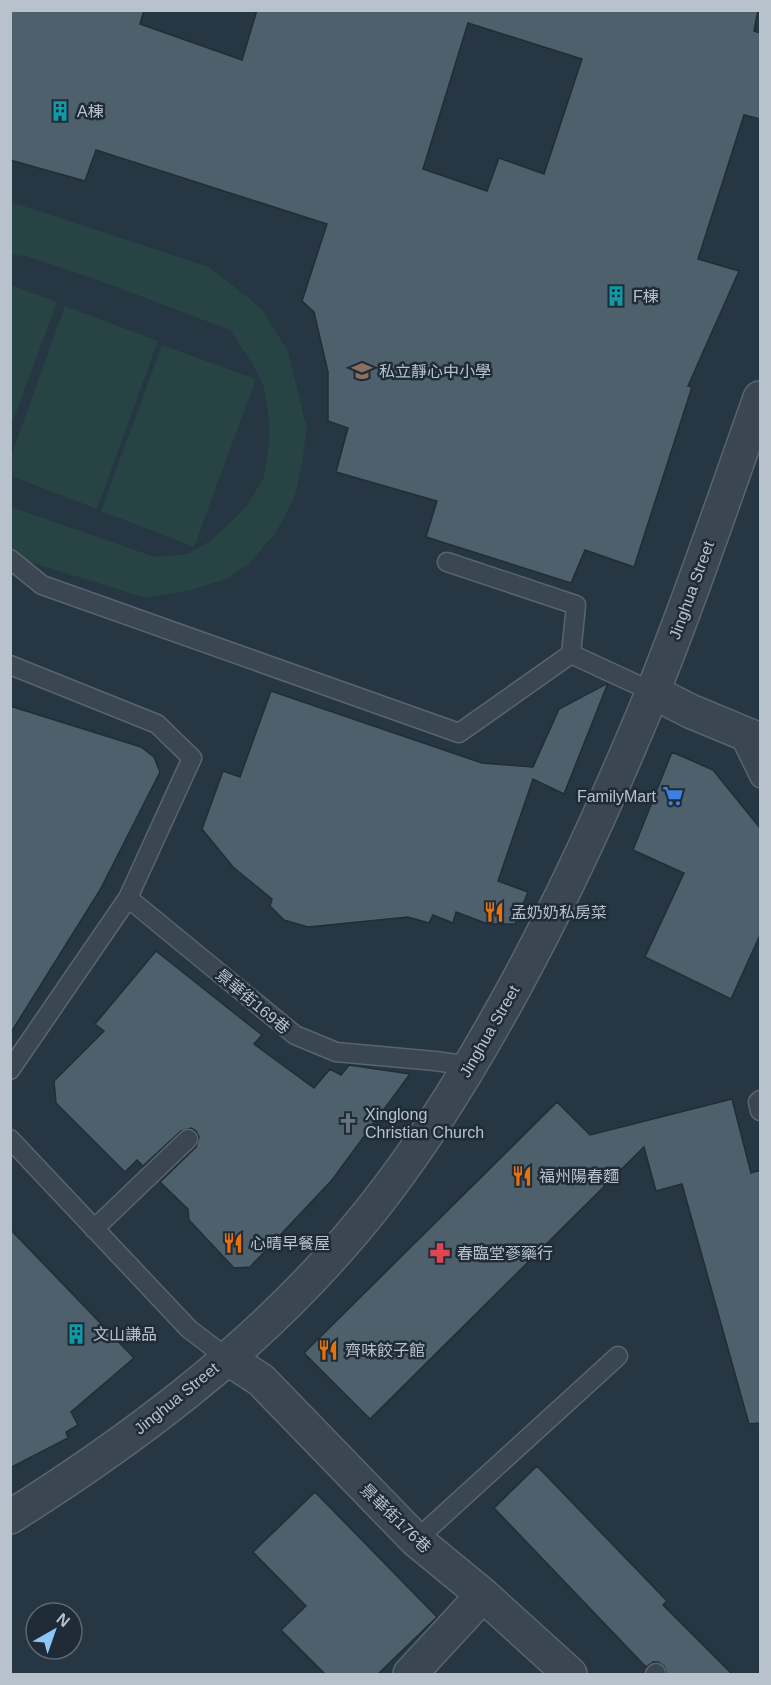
<svg xmlns="http://www.w3.org/2000/svg" width="771" height="1685" font-family="Helvetica,'Noto Sans TC',sans-serif">
	<style>
		.green { fill: #284343 }
		.building { fill: #4f606d; stroke: #212e39; stroke-width: 1.5; fill-rule: evenodd }
		.lines { fill: none; stroke-linecap: round; stroke-linejoin: round }
		.service-casing { stroke: #58656f; stroke-width: 21 }
		.minor-casing { stroke: #58656f; stroke-width: 36 }
		.service { stroke: #3a4752; stroke-width: 18 }
		.minor { stroke: #3a4752; stroke-width: 33 }
		.labels { text-anchor: middle; stroke-width: 5; stroke-linejoin: round; paint-order: stroke }
		.poi-label { font-size: 16px; fill: #b7c2cc; stroke: #1f2c37; text-anchor: start }
		.street-label { font-size: 16px; fill: #b7c2cc; stroke: #1f2c37 }
	</style>
	<rect width="100%" height="100%" fill="#263642"/>
	<!-- green -->
	<path class="green" d="M 11,202 L 209,267 L 261,308 L 288,351 L 307,429 L 301,469 L 294,499 L 276,532 L 250,563 L 226,579 L 191,590 L 146,598 L 11,556 L 11,507 L 155,557 L 188,554 L 213,539 L 246,507 L 264,477 L 269,443 L 269,419 L 264,387 L 252,363 L 230,330 L 98,280 L 26,256 L 11,255 Z
		M 11,285 L 57,302 L 11,426 L 10,285 Z
		M 65,306 L 158,341 L 97,509 L 11,476 L 11,456 Z
		M 162,345 L 256,379 L 194,547 L 101,511 Z"/>
	<!-- building -->
	<path class="building" d="M 10,10 L 144,10 L 140,24 L 242,60 L 257,10 L 758,10 L 754,31 L 760,33 L 760,119 L 744,115 L 698,259 L 739,271 L 688,386 L 692,387 L 634,567 L 585,550 L 571,583 L 426,537 L 437,501 L 336,472 L 348,428 L 328,421 L 328,372 L 314,312 L 302,301 L 327,224 L 96,150 L 85,181 L 10,160 ZM 468,23 L 582,59 L 544,174 L 499,158 L 487,191 L 423,169 Z
		M 608,683 L 564,794 L 533,779 L 498,881 L 528,892 L 515,924 L 488,924 L 456,912 L 453,923 L 433,915 L 429,923 L 408,917 L 308,927 L 284,920 L 270,906 L 272,899 L 233,867 L 202,829 L 223,771 L 240,777 L 271,691 L 482,763 L 533,767 L 559,709 Z
		M 10,706 L 141,747 L 154,757 L 160,772 L 100,890 L 10,1034 Z
		M 672,752 L 713,770 L 760,828 L 760,935 L 731,999 L 645,957 L 684,873 L 633,850 Z
		M 156,951 L 262,1035 L 254,1044 L 314,1088 L 330,1069 L 341,1075 L 349,1065 L 410,1074 L 332,1180 L 250,1267 L 234,1268 L 189,1220 L 188,1209 L 160,1182 L 196,1147 L 199,1137 L 196,1131 L 191,1128 L 181,1131 L 143,1166 L 137,1160 L 125,1172 L 56,1103 L 54,1081 L 104,1031 L 95,1024 Z
		M 732,1099 L 751,1173 L 760,1170 L 760,1423 L 749,1424 L 682,1184 L 656,1191 L 644,1147 L 370,1419 L 304,1353 L 557,1102 L 590,1135 Z
		M 10,1229 L 134,1358 L 71,1412 L 78,1425 L 66,1432 L 68,1438 L 10,1468 Z
		M 537,1466 L 667,1601 L 663,1605 L 732,1674 L 667,1674 L 664,1666 L 658,1662 L 653,1662 L 646,1667 L 494,1508 Z
		M 315,1492 L 437,1617 L 378,1674 L 325,1674 L 281,1630 L 306,1606 L 253,1552 Z"/>
	<g class="lines">
		<!-- service casing -->
		<g class="service-casing">
			<path id="service" d="M 10,559 L 42,585 L 459,733 L 571,654 L 653,692
				M 447,562 L 576,605 L 571,654
				M 10,665 L 157,724 L 192,758 L 128,898 L 10,1070
				M 737,731 L 760,778
				M 128,898 L 295,1035 L 336,1052 L 435,1061 L 470,1066
				M 760,1100 L 758,1102 L 760,1111
				M 10,1139 L 189,1329 L 227,1358
				M 94,1229 L 188,1139
				M 416,1540 L 618,1356
				M 655,1674 L 656,1673"/>
		</g>
		<!-- minor casing -->
		<g class="minor-casing">
			<path id="minor" d="M 653,692 L 690,711 L 760,740
				M 227,1358 L 261,1380 L 416,1540 L 483,1595 L 570,1674
				M 10,1517 C 131,1441 248,1353 342,1245 C 409,1169 463,1081 512,992 C 565,895 611,793 653,691 C 692,595 725,496 760,398
				M 410,1674 L 483,1595"/>
		</g>
		<!-- service -->
		<use href="#service" class="service"/>
		<!-- minor -->
		<use href="#minor" class="minor"/>
	</g>
	<!-- icons -->
	<defs>
		<g id="building-bare" transform="scale(1.62)"><path d="M-4-6H4V6H1V3H-1V6H-4ZM-2.5-4.3h1.7v1.8h-1.7ZM.8-4.3h1.7v1.8H.8ZM-2.5-1h1.7V.8h-1.7ZM.8-1h1.7V.8H.8Z" fill="#0f9aa8" stroke="#1f2c37" stroke-width="2.5" paint-order="stroke"/></g>
		<g id="school-bare" transform="scale(1.62)"><path d="M0-5L7-2L0 1L-7-2ZM-4 1L0 2.5L4 1V4Q0 6-4 4Z" fill="#8d6e63" stroke="#1f2c37" stroke-width="2.5" paint-order="stroke"/></g>
		<g id="supermarket-bare" transform="scale(1.62)"><path d="M-6-5.5h2.5l.6 2H6L4.5 2H-2.5L-4.4-4H-6ZM-1.5 3.2a1.3 1.3 0 1 0 .1 0ZM3 3.2a1.3 1.3 0 1 0 .1 0Z" fill="#3f7fe0" stroke="#1f2c37" stroke-width="2.5" paint-order="stroke"/></g>
		<g id="restaurant-bare" transform="scale(1.62)"><path d="M-5-6h1v4h1v-4h1v4h1v-4h1v5L-1.5 .5V6h-2V.5L-5-1ZM5-6V6H3V1.5H1.5Q1.5-4 5-6Z" fill="#e8710a" stroke="#1f2c37" stroke-width="2.5" paint-order="stroke"/></g>
		<g id="church-bare" transform="scale(1.62)"><path d="M-1.2-6h2.4v3.5h3.3v2.4h-3.3V6h-2.4V-.1h-3.3v-2.4h3.3Z" fill="#6b7280" stroke="#1f2c37" stroke-width="2.5" paint-order="stroke"/></g>
		<g id="pharmacy-bare" transform="scale(1.62)"><path d="M-2-6h4v4h4v4h-4v4h-4v-4h-4v-4h4Z" fill="#e0444e" stroke="#1f2c37" stroke-width="2.5" paint-order="stroke"/></g>
	</defs>
	<g fill-rule="evenodd">
		<use href="#building-bare" x="60" y="111"/>
		<use href="#building-bare" x="616" y="296"/>
		<use href="#school-bare" x="362" y="371"/>
		<use href="#supermarket-bare" x="673" y="796"/>
		<use href="#restaurant-bare" x="494" y="912"/>
		<use href="#church-bare" x="348" y="1123"/>
		<use href="#restaurant-bare" x="522" y="1176"/>
		<use href="#restaurant-bare" x="233" y="1243"/>
		<use href="#pharmacy-bare" x="440" y="1253"/>
		<use href="#building-bare" x="76" y="1334"/>
		<use href="#restaurant-bare" x="328" y="1350"/>
	</g>
	<g class="labels">
		<!-- poi labels -->
		<g class="poi-label">
			<text x="77" y="117">A棟</text>
			<text x="633" y="302">F棟</text>
			<text x="379" y="377">私立靜心中小學</text>
			<text x="656" y="802" text-anchor="end">FamilyMart</text>
			<text x="511" y="918">孟奶奶私房菜</text>
			<text x="365" y="1120">Xinglong<tspan x="365" dy="18">Christian Church</tspan></text>
			<text x="539" y="1182">福州陽春麵</text>
			<text x="250" y="1249">心晴早餐屋</text>
			<text x="457" y="1259">春臨堂蔘藥行</text>
			<text x="93" y="1340">文山謙品</text>
			<text x="345" y="1356">齊味餃子館</text>
		</g>
		<!-- street labels -->
		<g class="street-label">
			<text transform="translate(691 590) rotate(-70)" y="6">Jinghua Street</text>
			<text transform="translate(253 1001) rotate(40)" y="6">景華街169巷</text>
			<text transform="translate(489 1031) rotate(-60)" y="6">Jinghua Street</text>
			<text transform="translate(176 1398) rotate(-39)" y="6">Jinghua Street</text>
			<text transform="translate(396 1518) rotate(44)" y="6">景華街176巷</text>
		</g>
	</g>
	<!-- border -->
	<rect width="771" height="1685" fill="none" stroke="#b7c2cc" stroke-width="24"/>
	<!-- north arrow -->
	<g transform="translate(54 1631) rotate(40)"><circle r="28" fill="#1f2c37" stroke="#5c6873" stroke-width="1.5"/>
	<path d="M0-4.5L10 22L0 15L-10 22Z" fill="#8ec6fa"/>
	<text y="-9" font-size="16" font-weight="bold" text-anchor="middle" fill="#b7c2cc">N</text>
	</g>
</svg>
